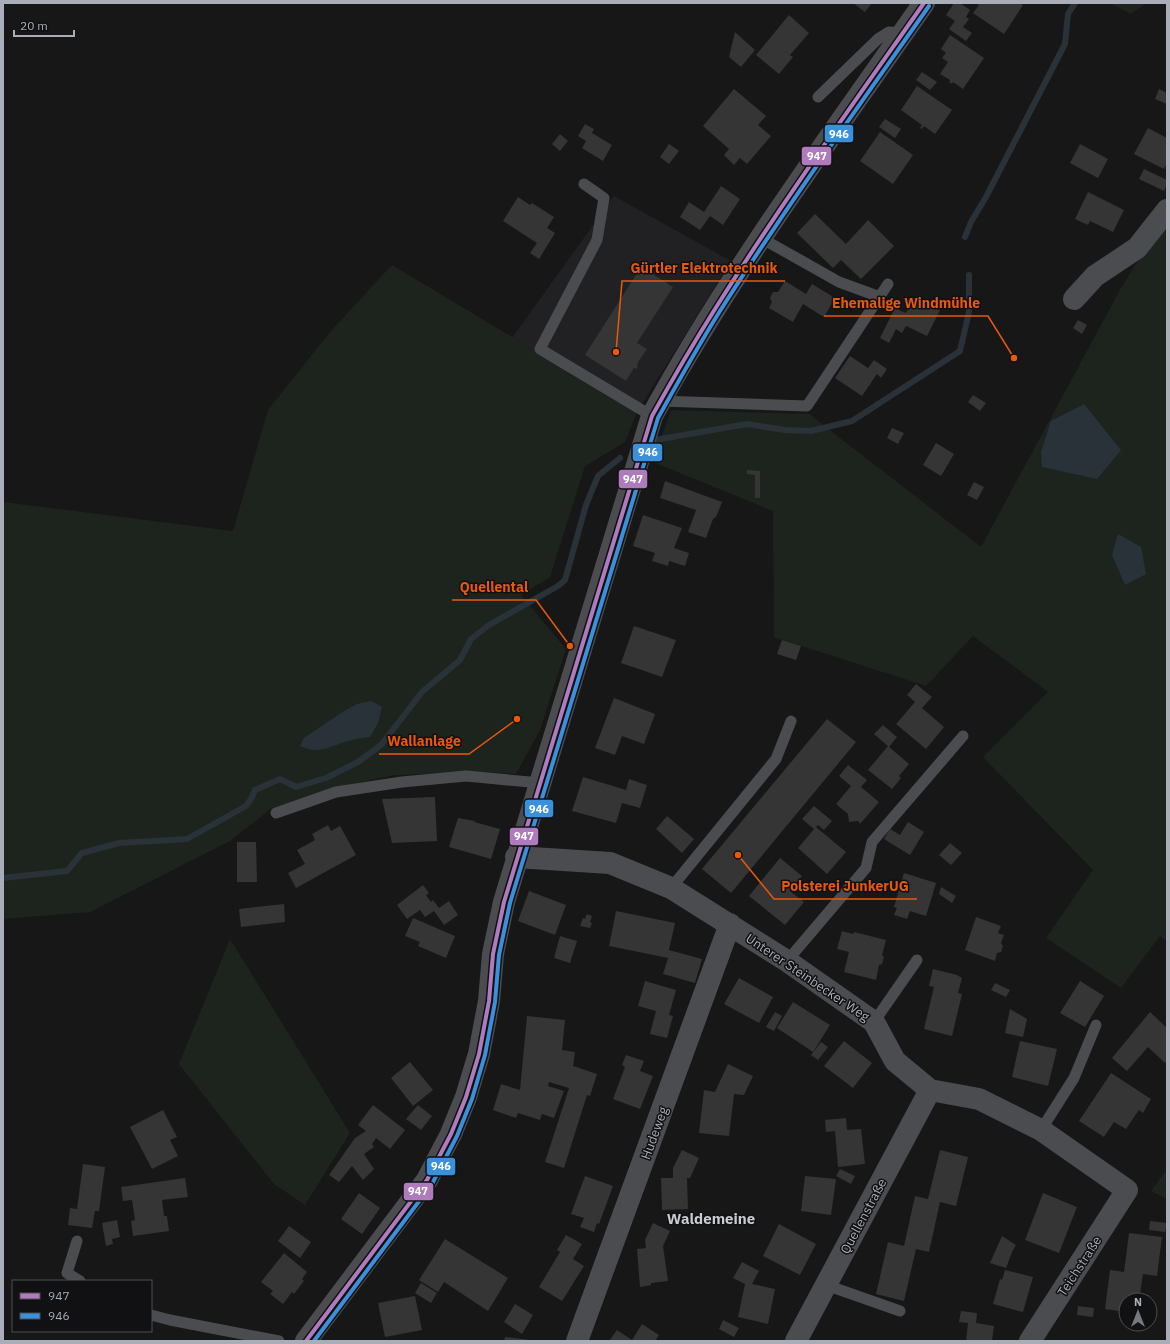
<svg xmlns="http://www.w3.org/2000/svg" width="1170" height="1344" font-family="'IBM Plex Sans',sans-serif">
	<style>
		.built { fill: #212123 }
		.green { fill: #1d241e }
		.water { fill: #2a3239 }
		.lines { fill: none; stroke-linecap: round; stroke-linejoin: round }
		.stream { stroke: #2a3239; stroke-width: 6 }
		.building { fill: #353536 }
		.service { stroke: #4b4c50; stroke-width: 11 }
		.minor { stroke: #4b4c50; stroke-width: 22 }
		.bus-1-casing { stroke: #111113; stroke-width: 7 }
		.bus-2-casing { stroke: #111113; stroke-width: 7 }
		.bus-1 { stroke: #b07bbd; stroke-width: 4 }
		.bus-2 { stroke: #3a90db; stroke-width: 4 }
		.labels { text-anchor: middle; stroke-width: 3; stroke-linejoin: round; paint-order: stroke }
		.street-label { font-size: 13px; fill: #a8adb8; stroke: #111113 }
		.quarter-label { font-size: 15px; font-weight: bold; fill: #c9ccd4; stroke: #111113 }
		.leader { fill: none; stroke: #e8590c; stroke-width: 1.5 }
		.callout-dot { fill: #e8590c; stroke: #111113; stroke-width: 1.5 }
		.callout-label { font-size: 14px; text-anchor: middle; font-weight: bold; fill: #e8590c; stroke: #111113; stroke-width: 3; stroke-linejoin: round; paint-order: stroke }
		.line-badge { stroke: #111113; stroke-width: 1.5 }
		.badge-label { font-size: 11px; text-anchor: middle; font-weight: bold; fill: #fff }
	</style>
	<rect width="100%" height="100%" fill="#171717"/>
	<!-- built -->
	<path class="built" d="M 614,196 L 731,261 L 637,412 L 512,338 Z"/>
	<!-- green -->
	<path class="green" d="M 1110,3 L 1146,3 L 1131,14 Z
		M 1162,222 L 1167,225 L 1167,941 L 1160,936 L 1121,988 L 1046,938 L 1093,870 L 983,757 L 1048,692 L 973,636 L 926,686 L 774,637 L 773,511 L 653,462 L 671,410 L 809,414 L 981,547 L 1121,288 Z
		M 392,265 L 637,412 L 625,442 L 585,466 L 550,577 L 521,595 L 566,649 L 540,730 L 516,774 L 485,772 L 395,775 L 343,786 L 272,808 L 230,841 L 90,912 L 3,919 L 3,502 L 233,531 L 268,410 L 330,332 Z
		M 230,939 L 350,1133 L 305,1205 L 274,1184 L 179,1064 Z
		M 1167,1169 L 1167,1199 L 1151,1191 Z"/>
	<!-- water -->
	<path class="water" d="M 1084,404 L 1121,450 L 1097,479 L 1042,467 L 1041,452 L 1051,421 Z
		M 1118,534 L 1141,547 L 1146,574 L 1125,585 L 1112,555 Z
		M 371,701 L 382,707 L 378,723 L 370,737 C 364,738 358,738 352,740 C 332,744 322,756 300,746 L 304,738 L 344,711 L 357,704 Z"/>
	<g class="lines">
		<!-- stream -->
		<path class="stream" d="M 965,237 L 971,222 L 986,197 L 1065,44 L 1068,14 L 1075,3
			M 655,440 L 747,424 L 785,430 L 811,431 L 852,421 L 960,351 L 969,312 L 969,275
			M 3,878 L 67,871 L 82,853 L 119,843 L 187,839 L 246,806 L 251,799 L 255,790 L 280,779 L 296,787 L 326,778 L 358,762 L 381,745 L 422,692 L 460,660 L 471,639 L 489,625 L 558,586 L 565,580 L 586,505 L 598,476 L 620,458"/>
	</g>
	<!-- building -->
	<path class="building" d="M 853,3 L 872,3 L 865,12 Z
		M 954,3 L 960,3 L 970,10 L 966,17 L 969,19 L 963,27 L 972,33 L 966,41 L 949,29 L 955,21 L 946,15 Z
		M 976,3 L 1019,3 L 1023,5 L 1004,34 L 973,13 L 979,5 Z
		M 789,15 L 809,33 L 790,55 L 793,57 L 779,74 L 756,55 Z
		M 735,32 L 755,50 L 741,67 L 729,57 Z
		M 950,35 L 984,58 L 963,89 L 953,82 L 952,84 L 949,82 L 950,80 L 940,74 L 948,62 L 942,58 L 946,53 L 941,49 Z
		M 922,72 L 937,82 L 930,90 L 916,80 Z
		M 917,86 L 952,110 L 935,134 L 924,126 L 922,129 L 920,128 L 922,125 L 901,110 Z
		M 734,89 L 766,116 L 758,125 L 771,136 L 747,164 L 740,158 L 734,165 L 724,155 L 729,149 L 703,126 Z
		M 1159,89 L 1167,93 L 1167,104 L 1155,99 Z
		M 885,119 L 901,129 L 895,138 L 879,127 Z
		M 585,124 L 594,129 L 592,133 L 612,145 L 603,161 L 582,148 L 586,141 L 578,136 Z
		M 1148,128 L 1167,138 L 1167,163 L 1164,169 L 1134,154 Z
		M 880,132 L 913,155 L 893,184 L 860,161 Z
		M 560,134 L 568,141 L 560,151 L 552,144 Z
		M 669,144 L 679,151 L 669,164 L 660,157 Z
		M 1080,144 L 1108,159 L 1098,178 L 1070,163 Z
		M 1144,169 L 1167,180 L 1167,184 L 1164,191 L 1139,179 Z
		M 721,186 L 740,199 L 723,225 L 710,216 L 700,230 L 680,217 L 689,202 L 704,212 Z
		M 1088,192 L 1124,210 L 1113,232 L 1090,221 L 1088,225 L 1075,219 Z
		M 518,197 L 530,205 L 532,203 L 554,217 L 547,228 L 555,233 L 539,259 L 530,253 L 537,243 L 503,221 Z
		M 815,214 L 846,244 L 868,220 L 894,246 L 861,279 L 841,260 L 833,268 L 797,233 Z
		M 641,267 L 673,287 L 637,343 L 647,349 L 638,362 L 637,369 L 634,368 L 626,381 L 585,355 Z
		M 785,281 L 806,294 L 812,284 L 835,298 L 824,317 L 803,304 L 793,322 L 769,308 L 772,302 L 770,298 L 773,292 L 778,292 Z
		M 914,297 L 940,310 L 927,336 L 906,326 L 902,333 L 896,329 L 889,343 L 880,338 L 895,308 L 906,313 Z
		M 1078,320 L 1087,325 L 1082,334 L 1073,328 Z
		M 850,356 L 868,368 L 874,360 L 887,369 L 881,378 L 877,374 L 862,396 L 835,378 Z
		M 973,395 L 986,403 L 980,411 L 968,402 Z
		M 892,428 L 904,433 L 898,444 L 887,438 Z
		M 936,443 L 954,454 L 941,476 L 923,465 Z
		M 747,470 L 760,471 L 760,498 L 755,498 L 755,475 L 747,474 Z
		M 665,481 L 722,502 L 716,517 L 713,519 L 706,538 L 688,532 L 696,510 L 660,498 Z
		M 974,482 L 984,487 L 977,500 L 967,495 Z
		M 643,515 L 682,528 L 674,548 L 689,553 L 685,566 L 669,561 L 668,566 L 652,561 L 655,553 L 633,546 Z
		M 634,626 L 676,640 L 662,677 L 621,663 Z
		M 782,640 L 801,646 L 796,660 L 777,654 Z
		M 916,684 L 932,697 L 922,708 L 944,727 L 926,749 L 896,724 L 915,702 L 907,695 Z
		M 614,698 L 655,714 L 644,744 L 622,736 L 615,755 L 595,748 Z
		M 827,719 L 856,742 L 731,893 L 702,869 Z
		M 883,725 L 897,737 L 889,747 L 874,734 Z
		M 888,746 L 909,764 L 899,776 L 901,778 L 892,789 L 868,770 Z
		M 848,765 L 867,780 L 861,787 L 879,802 L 860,824 L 858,821 L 849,822 L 848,814 L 836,804 L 851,786 L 839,776 Z
		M 583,777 L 626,790 L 629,779 L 647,785 L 640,808 L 622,803 L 616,823 L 572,811 Z
		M 435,797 L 437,841 L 392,843 L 382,799 Z
		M 814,806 L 832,821 L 824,830 L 818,825 L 816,827 L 846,852 L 827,874 L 798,848 L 814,829 L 802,819 Z
		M 667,816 L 694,839 L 682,853 L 656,829 Z
		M 458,818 L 475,821 L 474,822 L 500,829 L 491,859 L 449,847 Z
		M 908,822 L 924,832 L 910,855 L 884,839 L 890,829 L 900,835 Z
		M 328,825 L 331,831 L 340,826 L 356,855 L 296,888 L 288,873 L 305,864 L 297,850 L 315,840 L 312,834 Z
		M 237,842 L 256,842 L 257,882 L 237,882 Z
		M 950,843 L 962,853 L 951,865 L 939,855 Z
		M 780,858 L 802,876 L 790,891 L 804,902 L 785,925 L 749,896 Z
		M 904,873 L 936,883 L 926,916 L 910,911 L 907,919 L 894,915 L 897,908 L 894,907 Z
		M 423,885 L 429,893 L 426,895 L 431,902 L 433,900 L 439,908 L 449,901 L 458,915 L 444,925 L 434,911 L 425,917 L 420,910 L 407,919 L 397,905 Z
		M 941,887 L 956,896 L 952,903 L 939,894 Z
		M 529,891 L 566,905 L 555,935 L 518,921 Z
		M 284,904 L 285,922 L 241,927 L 239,909 Z
		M 616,911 L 675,923 L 669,950 L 702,959 L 695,983 L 663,974 L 668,958 L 609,946 Z
		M 587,914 L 592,916 L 590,922 L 592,923 L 590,928 L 580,926 L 583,918 L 585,919 Z
		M 976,917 L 1001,926 L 998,933 L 1004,935 L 1001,943 L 1003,946 L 1001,952 L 997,953 L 995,961 L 965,950 Z
		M 413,918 L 455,936 L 446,958 L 418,946 L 420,942 L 405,936 Z
		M 842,931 L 853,934 L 854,932 L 886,940 L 882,955 L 884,957 L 882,964 L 879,965 L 876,980 L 844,972 L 849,952 L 837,949 Z
		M 560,936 L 577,941 L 570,963 L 554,958 Z
		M 933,969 L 957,975 L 962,978 L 958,993 L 962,994 L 952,1036 L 924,1029 L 934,987 L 929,986 Z
		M 739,978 L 773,997 L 759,1023 L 724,1004 Z
		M 645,981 L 676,990 L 669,1015 L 673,1016 L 667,1038 L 650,1034 L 656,1011 L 638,1006 Z
		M 1080,981 L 1104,996 L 1085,1027 L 1060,1013 Z
		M 995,983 L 1010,990 L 1006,997 L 991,990 Z
		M 793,1002 L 830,1025 L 813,1052 L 777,1028 Z
		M 1010,1009 L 1027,1019 L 1023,1037 L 1005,1033 Z
		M 775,1012 L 782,1016 L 774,1031 L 766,1027 Z
		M 1150,1012 L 1167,1028 L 1167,1060 L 1165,1063 L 1148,1047 L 1127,1071 L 1112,1058 Z
		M 527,1016 L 565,1020 L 562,1050 L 575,1052 L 573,1066 L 597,1074 L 590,1096 L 587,1095 L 564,1168 L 545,1162 L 569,1088 L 549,1082 L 548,1086 L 564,1091 L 554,1118 L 542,1114 L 540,1120 L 518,1113 L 516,1118 L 493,1110 L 501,1084 L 520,1090 Z
		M 844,1041 L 872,1063 L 853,1088 L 824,1066 Z
		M 1020,1041 L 1057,1049 L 1048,1086 L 1012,1077 Z
		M 821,1042 L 828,1047 L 818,1060 L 811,1055 Z
		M 626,1055 L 644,1061 L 640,1071 L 653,1076 L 640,1109 L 613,1099 L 625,1067 L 622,1065 Z
		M 410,1062 L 433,1090 L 413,1106 L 391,1078 Z
		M 728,1064 L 753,1076 L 744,1095 L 734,1094 L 729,1136 L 699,1133 L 704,1090 L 715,1092 Z
		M 1111,1073 L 1151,1099 L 1143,1113 L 1139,1110 L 1126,1129 L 1114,1122 L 1104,1137 L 1079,1121 Z
		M 373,1105 L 405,1130 L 390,1149 L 376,1138 L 372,1144 L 374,1147 L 364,1154 L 374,1169 L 363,1180 L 352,1166 L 339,1182 L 329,1175 L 355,1138 L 366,1131 L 358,1125 Z
		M 418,1105 L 432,1116 L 421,1130 L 406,1119 Z
		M 163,1110 L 177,1137 L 170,1140 L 178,1156 L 152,1169 L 130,1127 Z
		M 846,1118 L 847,1130 L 861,1129 L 865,1164 L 838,1167 L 835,1131 L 826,1132 L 825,1120 Z
		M 682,1150 L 699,1158 L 690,1178 L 687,1178 L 688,1209 L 662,1210 L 661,1178 L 673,1178 L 673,1168 Z
		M 940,1150 L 968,1157 L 956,1206 L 940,1202 L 929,1252 L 916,1249 L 904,1301 L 876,1294 L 888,1242 L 904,1246 L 915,1196 L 928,1199 Z
		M 83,1164 L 105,1167 L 99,1211 L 95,1211 L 92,1228 L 68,1225 L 70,1208 L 77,1209 Z
		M 840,1169 L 855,1176 L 851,1184 L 836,1176 Z
		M 585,1176 L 613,1186 L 599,1224 L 597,1223 L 594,1232 L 580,1227 L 584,1218 L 571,1214 Z
		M 805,1176 L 836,1179 L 831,1215 L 801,1211 Z
		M 185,1178 L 188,1197 L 162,1200 L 164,1216 L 167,1216 L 169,1231 L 133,1236 L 131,1221 L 135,1220 L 132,1200 L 123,1201 L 121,1187 Z
		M 359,1193 L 380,1208 L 362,1234 L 341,1219 Z
		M 1043,1193 L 1077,1207 L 1059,1253 L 1025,1240 Z
		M 117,1220 L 120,1237 L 112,1239 L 113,1244 L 106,1246 L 102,1223 Z
		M 1150,1221 L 1167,1223 L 1165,1232 L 1149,1230 Z
		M 653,1223 L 670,1231 L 663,1246 L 668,1281 L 651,1283 L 651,1285 L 640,1287 L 637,1249 L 646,1248 L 645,1240 Z
		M 779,1224 L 816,1244 L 800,1275 L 763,1256 Z
		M 289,1226 L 311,1242 L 300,1258 L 278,1241 Z
		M 1129,1233 L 1162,1237 L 1157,1276 L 1143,1274 L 1140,1294 L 1149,1295 L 1148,1300 L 1126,1300 L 1126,1312 L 1105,1309 L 1110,1270 L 1124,1272 Z
		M 566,1235 L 582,1244 L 573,1259 L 584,1266 L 562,1301 L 539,1287 L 560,1252 L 557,1250 Z
		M 1002,1236 L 1016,1245 L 1012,1252 L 1006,1268 L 990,1263 Z
		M 445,1239 L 508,1278 L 488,1311 L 444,1282 L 438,1292 L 419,1280 Z
		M 284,1253 L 307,1272 L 302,1279 L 304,1281 L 294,1294 L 292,1292 L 283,1304 L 270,1294 L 273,1291 L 261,1282 Z
		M 742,1262 L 759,1271 L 752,1284 L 775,1289 L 768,1324 L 738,1317 L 745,1284 L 733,1278 Z
		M 1005,1270 L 1033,1277 L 1023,1312 L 993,1304 L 1000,1279 L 1002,1280 Z
		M 421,1283 L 437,1293 L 431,1303 L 415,1293 Z
		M 415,1296 L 422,1330 L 385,1337 L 378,1303 Z
		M 515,1304 L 533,1315 L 522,1334 L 504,1322 Z
		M 1078,1306 L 1094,1308 L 1093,1317 L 1077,1315 Z
		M 961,1311 L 977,1313 L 976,1323 L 994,1326 L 992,1341 L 966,1341 L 968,1323 L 959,1322 Z
		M 723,1320 L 739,1328 L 734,1337 L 719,1329 Z
		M 642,1324 L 659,1335 L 655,1341 L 609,1341 L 617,1330 L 632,1340 Z
		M 505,1337 L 530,1340 L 530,1341 L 504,1341 Z"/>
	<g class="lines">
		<!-- service -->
		<path class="service" d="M 818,97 L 878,39 L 889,32 L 903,33
			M 584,184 L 604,198 L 597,240 L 540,349 L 652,416
			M 761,238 L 839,282 L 880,297
			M 660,401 L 807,406 L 888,284
			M 276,813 L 336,792 L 402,782 L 466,776 L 541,783
			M 671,888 L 776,759 L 791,721
			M 787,961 L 866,868 L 872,842 L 963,736
			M 874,1022 L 917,960
			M 1041,1130 L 1074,1078 L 1096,1025
			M 77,1241 L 67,1273 L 80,1281
			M 826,1285 L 900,1311
			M 151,1315 L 170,1320 L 279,1341"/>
		<!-- minor -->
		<path class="minor" d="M 1074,299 L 1095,276 L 1137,248 L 1167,210
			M 516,857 L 610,863 L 671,888 L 787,961 L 874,1022 L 895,1061 L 930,1090 L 979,1099 L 1041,1130 L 1127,1190 L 1030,1341
			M 306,1341 L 427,1180 L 451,1134 L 466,1097 L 479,1054 L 489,1001 L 493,954 L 504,902 L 652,416 C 731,271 830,138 924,3
			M 577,1341 L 730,924
			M 796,1341 L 930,1090"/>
		<!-- bus-1 casing -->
		<g class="bus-1-casing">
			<path id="bus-1" d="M 306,1341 L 427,1180 L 451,1134 L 466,1097 L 479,1054 L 489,1001 L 493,954 L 504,902 L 652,416 C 672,380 693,344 715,309 C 781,204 853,104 924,3"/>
		</g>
		<!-- bus-2 casing -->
		<g class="bus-2-casing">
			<path id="bus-2" d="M 314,1341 L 432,1184 L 457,1136 L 472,1099 L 485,1055 L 495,1002 L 499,955 L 510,903 L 658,418 C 678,382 698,346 720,311 C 786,207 858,107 929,6"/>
		</g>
		<!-- bus-1 -->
		<use href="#bus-1" class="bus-1"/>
		<!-- bus-2 -->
		<use href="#bus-2" class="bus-2"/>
	</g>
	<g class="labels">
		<!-- street labels -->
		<g class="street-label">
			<text transform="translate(808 977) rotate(34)" y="5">Unterer Steinbecker Weg</text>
			<text transform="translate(654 1133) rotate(-70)" y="5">Hudeweg</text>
			<text transform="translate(863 1216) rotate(-62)" y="5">Quellenstraße</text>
			<text transform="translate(1079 1266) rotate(-57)" y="5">Teichstraße</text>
		</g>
		<!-- quarter labels -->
		<g class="quarter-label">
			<text x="711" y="1224">Waldemeine</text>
		</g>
	</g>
	<!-- callouts -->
	<path class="leader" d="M616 352L622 281H785M1014 358L988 316H824M570 646L536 600H452M517 719L469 754H379M738 855L774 899H917"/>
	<g class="callout-dot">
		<circle cx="616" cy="352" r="4"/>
		<circle cx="1014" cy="358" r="4"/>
		<circle cx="570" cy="646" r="4"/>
		<circle cx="517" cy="719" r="4"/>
		<circle cx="738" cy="855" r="4"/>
	</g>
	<g class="callout-label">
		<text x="704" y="273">Gürtler Elektrotechnik</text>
		<text x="906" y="308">Ehemalige Windmühle</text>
		<text x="494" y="592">Quellental</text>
		<text x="424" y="746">Wallanlage</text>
		<text x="845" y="891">Polsterei JunkerUG</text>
	</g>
	<g class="line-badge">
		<rect x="824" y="124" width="30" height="19" rx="4" fill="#3a90db"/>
		<rect x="801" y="146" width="31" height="20" rx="4" fill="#b07bbd"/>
		<rect x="632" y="443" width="31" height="19" rx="4" fill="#3a90db"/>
		<rect x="618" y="469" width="30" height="20" rx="4" fill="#b07bbd"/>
		<rect x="524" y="799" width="30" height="19" rx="4" fill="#3a90db"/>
		<rect x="509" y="827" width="30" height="19" rx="4" fill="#b07bbd"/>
		<rect x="426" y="1157" width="30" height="19" rx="4" fill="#3a90db"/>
		<rect x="403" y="1182" width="31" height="19" rx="4" fill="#b07bbd"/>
	</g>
	<g class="badge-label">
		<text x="839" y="138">946</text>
		<text x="817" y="160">947</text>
		<text x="648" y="456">946</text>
		<text x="633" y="483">947</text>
		<text x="539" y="813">946</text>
		<text x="524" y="840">947</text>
		<text x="441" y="1170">946</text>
		<text x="418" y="1195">947</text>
	</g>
	<!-- border -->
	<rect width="1170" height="1344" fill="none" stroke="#a8adb8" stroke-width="8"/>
	<!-- legend -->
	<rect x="12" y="1280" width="140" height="52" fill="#111113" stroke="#4d4f55"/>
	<rect x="20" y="1293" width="20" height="6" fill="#b07bbd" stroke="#4d4f55"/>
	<text x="48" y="1300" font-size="12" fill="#a8adb8">947</text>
	<rect x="20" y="1313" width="20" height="6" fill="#3a90db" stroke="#4d4f55"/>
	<text x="48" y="1320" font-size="12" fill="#a8adb8">946</text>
	<!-- north arrow -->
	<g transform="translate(1138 1312)"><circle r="19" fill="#111113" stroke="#4d4f55"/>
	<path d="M0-3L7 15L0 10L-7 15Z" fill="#757880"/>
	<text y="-6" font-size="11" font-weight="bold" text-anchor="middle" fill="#a8adb8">N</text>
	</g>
	<!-- scale -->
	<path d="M14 30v6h60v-6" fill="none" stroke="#a8adb8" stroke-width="2"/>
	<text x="20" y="30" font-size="12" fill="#a8adb8" stroke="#111113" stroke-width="3" paint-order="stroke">20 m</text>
</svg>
